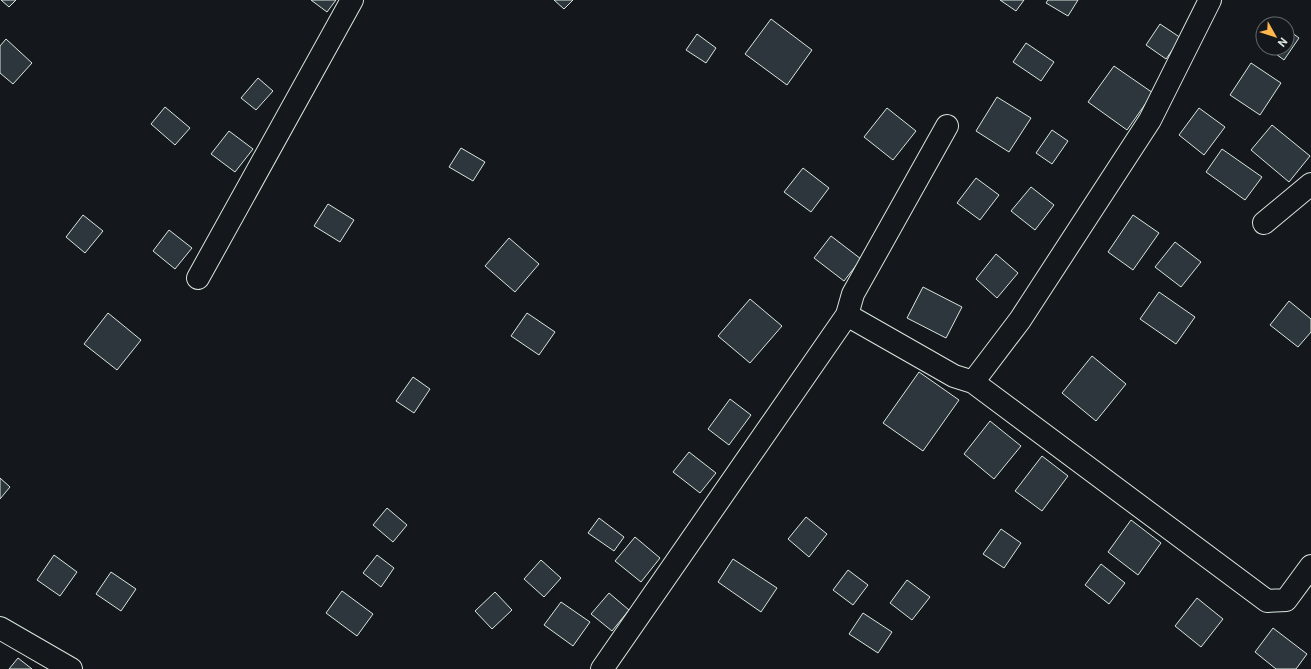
<svg xmlns="http://www.w3.org/2000/svg" width="1311" height="669" font-family="Roboto,sans-serif">
	<style>
		.building { fill: #2c363c; stroke: #d8e6dc }
		.lines { fill: none; stroke-linecap: round; stroke-linejoin: round }
		.minor-casing { stroke: #d8e6dc; stroke-width: 24 }
		.minor { stroke: #14181c; stroke-width: 22 }
	</style>
	<rect width="100%" height="100%" fill="#14181c"/>
	<!-- building -->
	<path class="building" d="M 1,0 L 16,0 L 9,7 Z
		M 311,0 L 336,0 L 327,12 Z
		M 554,0 L 573,0 L 564,9 Z
		M 1000,0 L 1024,0 L 1016,11 Z
		M 1048,0 L 1078,0 L 1068,16 L 1046,3 Z
		M 771,19 L 812,50 L 787,85 L 745,54 Z
		M 1273,19 L 1280,24 L 1269,24 Z
		M 1160,24 L 1181,38 L 1166,59 L 1146,45 Z
		M 1287,29 L 1299,38 L 1284,60 L 1268,48 L 1287,48 Z
		M 1263,33 L 1263,45 L 1257,41 Z
		M 697,34 L 716,48 L 706,63 L 686,50 Z
		M 6,39 L 32,63 L 13,84 L 0,73 L 0,46 Z
		M 1026,43 L 1054,62 L 1041,81 L 1013,62 Z
		M 1251,63 L 1281,83 L 1260,115 L 1230,95 Z
		M 1114,66 L 1153,93 L 1127,130 L 1088,102 Z
		M 258,78 L 273,91 L 256,110 L 241,98 Z
		M 997,97 L 1031,118 L 1009,152 L 976,131 Z
		M 165,107 L 190,128 L 175,145 L 151,124 Z
		M 887,108 L 916,131 L 893,160 L 864,137 Z
		M 1199,108 L 1225,127 L 1204,155 L 1179,135 Z
		M 1272,125 L 1310,156 L 1289,182 L 1251,150 Z
		M 1052,130 L 1068,141 L 1052,164 L 1036,153 Z
		M 229,131 L 253,149 L 235,172 L 211,154 Z
		M 461,148 L 485,162 L 473,181 L 449,167 Z
		M 1222,149 L 1262,177 L 1245,200 L 1206,172 Z
		M 803,168 L 829,188 L 811,212 L 784,192 Z
		M 976,178 L 999,195 L 980,220 L 957,203 Z
		M 1031,187 L 1054,205 L 1035,230 L 1011,211 Z
		M 328,204 L 354,220 L 340,242 L 314,226 Z
		M 83,215 L 103,231 L 85,253 L 66,237 Z
		M 1133,215 L 1159,233 L 1133,270 L 1108,252 Z
		M 169,230 L 192,248 L 175,269 L 153,251 Z
		M 831,236 L 861,259 L 844,281 L 814,258 Z
		M 509,238 L 539,264 L 515,292 L 485,266 Z
		M 1175,242 L 1201,262 L 1181,287 L 1155,267 Z
		M 996,254 L 1018,273 L 997,298 L 976,279 Z
		M 923,287 L 962,307 L 946,338 L 907,318 Z
		M 1159,292 L 1195,317 L 1176,344 L 1140,319 Z
		M 750,299 L 782,326 L 750,363 L 718,336 Z
		M 1289,301 L 1311,319 L 1311,332 L 1298,347 L 1270,325 Z
		M 108,313 L 141,340 L 117,370 L 84,344 Z
		M 527,313 L 555,332 L 539,355 L 511,336 Z
		M 1092,356 L 1126,384 L 1096,421 L 1062,393 Z
		M 919,372 L 959,400 L 923,451 L 883,423 Z
		M 413,377 L 430,389 L 414,413 L 396,401 Z
		M 730,399 L 751,415 L 729,445 L 708,429 Z
		M 990,421 L 1021,446 L 994,479 L 964,454 Z
		M 689,452 L 716,473 L 700,493 L 673,472 Z
		M 1042,456 L 1068,476 L 1042,511 L 1015,491 Z
		M 0,478 L 10,487 L 0,499 Z
		M 387,508 L 407,525 L 393,542 L 373,525 Z
		M 806,517 L 827,534 L 809,557 L 788,539 Z
		M 599,518 L 624,537 L 614,551 L 588,533 Z
		M 1131,520 L 1161,543 L 1138,575 L 1108,552 Z
		M 1001,529 L 1021,543 L 1004,568 L 983,554 Z
		M 635,537 L 660,558 L 641,582 L 615,561 Z
		M 54,555 L 77,572 L 60,596 L 37,580 Z
		M 377,555 L 394,568 L 381,587 L 363,573 Z
		M 733,559 L 777,588 L 761,612 L 718,582 Z
		M 541,560 L 561,578 L 544,597 L 524,579 Z
		M 1101,564 L 1125,583 L 1109,604 L 1085,585 Z
		M 848,570 L 868,585 L 853,605 L 833,590 Z
		M 111,572 L 136,589 L 121,611 L 96,594 Z
		M 907,580 L 930,597 L 912,620 L 890,603 Z
		M 342,591 L 373,614 L 357,636 L 326,613 Z
		M 495,592 L 512,610 L 492,629 L 475,611 Z
		M 609,593 L 629,610 L 612,631 L 591,614 Z
		M 1197,598 L 1223,619 L 1201,647 L 1175,626 Z
		M 561,602 L 590,622 L 573,646 L 544,625 Z
		M 863,613 L 892,632 L 878,653 L 849,634 Z
		M 1273,628 L 1307,654 L 1296,669 L 1276,669 L 1255,652 Z
		M 18,658 L 32,669 L 9,669 Z"/>
	<g class="lines">
		<!-- minor casing -->
		<g class="minor-casing">
			<path id="minor" d="M 1264,223 L 1311,184
				M 198,278 L 352,0
				M 847,315 L 954,376 L 973,382 L 1267,601 L 1286,600 L 1311,566
				M 973,382 L 1020,320 L 1150,120 L 1210,0
				M 0,628 L 71,669
				M 602,669 L 847,315 L 853,294 L 947,126"/>
		</g>
		<!-- minor -->
		<use href="#minor" class="minor"/>
	</g>
	<!-- north arrow -->
	<g transform="translate(1275 36) rotate(129)"><circle r="19" fill="#14181c" stroke="#626a69"/>
	<path d="M0-3L7 15L0 10L-7 15Z" fill="#ffb74d"/>
	<text y="-6" font-size="11" font-weight="bold" text-anchor="middle" fill="#d8e6dc">N</text>
	</g>
</svg>
